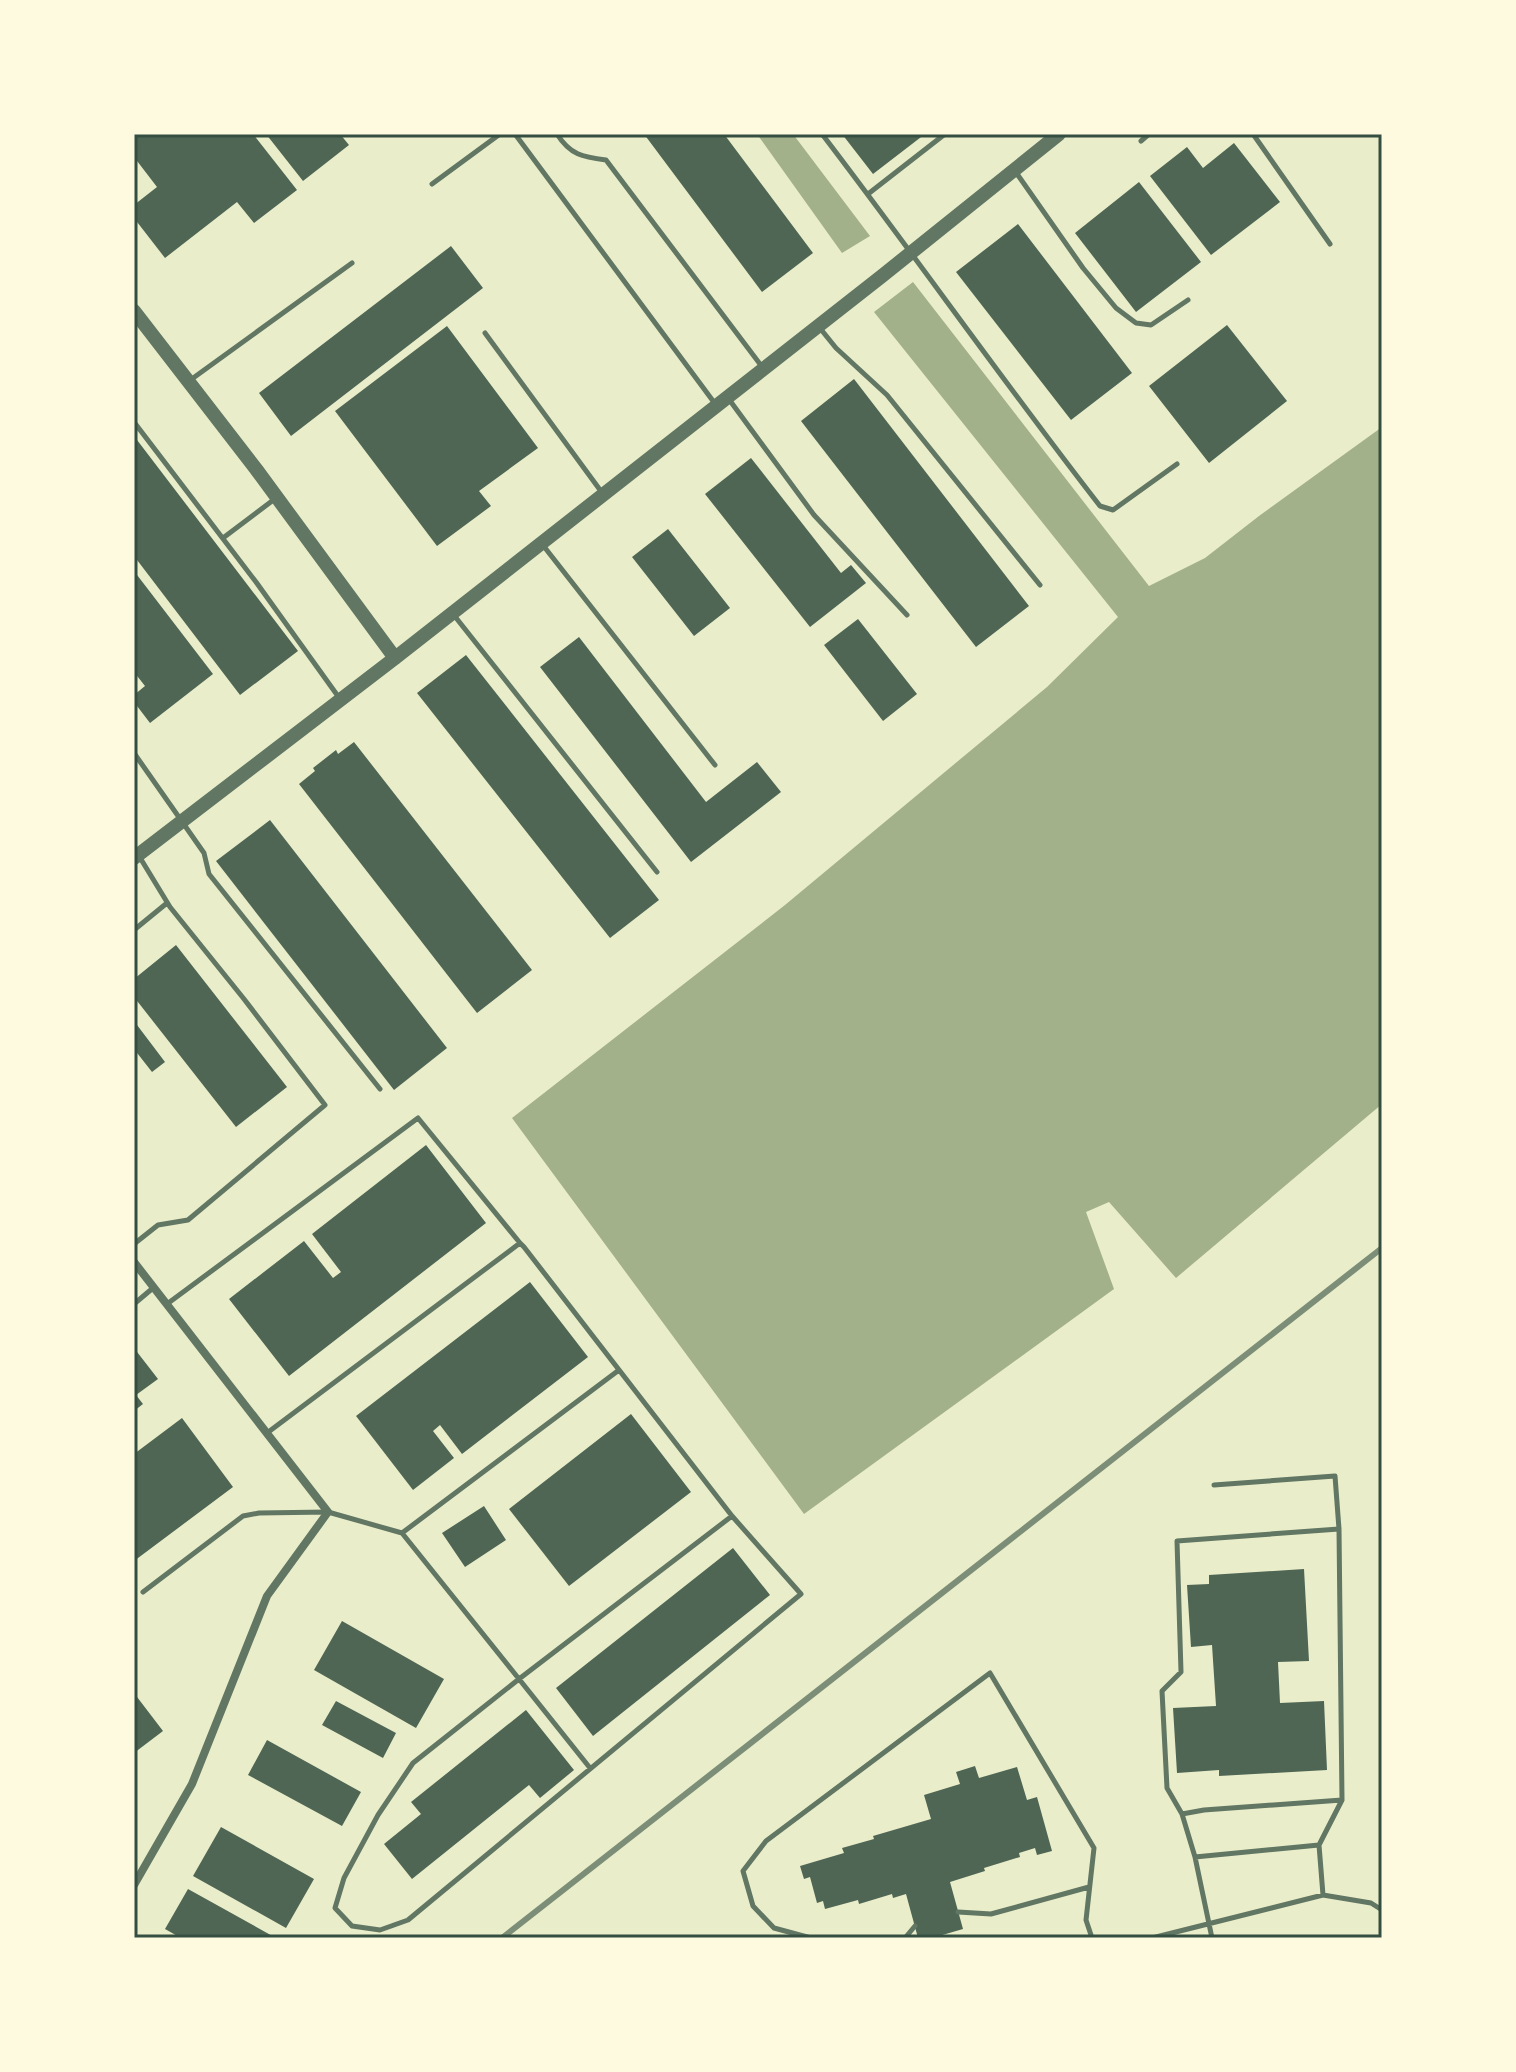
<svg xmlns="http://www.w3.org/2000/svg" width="1516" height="2072" font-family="Merriweather,serif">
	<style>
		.water { fill: #a3b18a }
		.building { fill: #4f6655 }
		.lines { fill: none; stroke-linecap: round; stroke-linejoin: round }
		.service { stroke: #617663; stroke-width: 5 }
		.minor { stroke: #617663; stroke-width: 8 }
		.tertiary { stroke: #617663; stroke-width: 14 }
		.rail { stroke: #7c8e77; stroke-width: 6 }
		.neatline { fill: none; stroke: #344e41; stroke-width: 3 }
	</style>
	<rect width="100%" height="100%" fill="#e9edc9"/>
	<!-- water -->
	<path class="water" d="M 757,134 L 793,134 L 870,236 L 842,253 Z
		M 913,282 L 1149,586 L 1205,558 L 1259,516 L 1382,427 L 1382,1104 L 1176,1278 L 1109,1202 L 1086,1212 L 1114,1289 L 804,1514 L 512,1118 L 785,905 L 1047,687 L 1118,617 L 874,312 Z"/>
	<!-- building -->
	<path class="building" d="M 134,134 L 253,134 L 297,190 L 254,223 L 237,202 L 165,258 L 134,218 L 134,205 L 157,187 L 134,157 Z
		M 266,134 L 340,134 L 349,145 L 303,181 Z
		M 644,134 L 724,134 L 813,253 L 762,292 Z
		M 842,134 L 925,134 L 873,174 Z
		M 1234,143 L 1280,202 L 1211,255 L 1150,176 L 1187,147 L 1203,168 Z
		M 1139,182 L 1201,262 L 1136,312 L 1075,233 Z
		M 1018,224 L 1132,373 L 1071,420 L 956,272 Z
		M 451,246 L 483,288 L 291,436 L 259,393 Z
		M 1227,325 L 1287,401 L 1209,463 L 1149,386 Z
		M 447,326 L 538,448 L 479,491 L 491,506 L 437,546 L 335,411 Z
		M 854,379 L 1029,606 L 976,647 L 801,421 Z
		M 134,436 L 298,651 L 240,695 L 134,556 Z
		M 751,458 L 841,573 L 851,565 L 866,583 L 810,627 L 705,494 Z
		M 668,529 L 730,608 L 694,636 L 632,557 Z
		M 134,571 L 213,674 L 150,723 L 134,702 L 134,695 L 145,686 L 134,672 Z
		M 858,619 L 917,694 L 883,721 L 824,645 Z
		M 579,637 L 706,802 L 757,762 L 781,792 L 691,862 L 540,667 Z
		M 466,655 L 659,900 L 610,938 L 417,693 Z
		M 354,742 L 532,970 L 477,1013 L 299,784 L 315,771 L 313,768 L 336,750 L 338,754 Z
		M 270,820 L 447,1048 L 394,1090 L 216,861 Z
		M 176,945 L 287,1087 L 236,1127 L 134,997 L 134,979 Z
		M 134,1021 L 165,1062 L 152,1072 L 134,1049 Z
		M 426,1145 L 486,1223 L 289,1376 L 229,1299 L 304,1241 L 333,1278 L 341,1272 L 312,1234 Z
		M 530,1282 L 588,1357 L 462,1454 L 440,1425 L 433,1431 L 454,1458 L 413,1490 L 356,1416 Z
		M 134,1348 L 158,1379 L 136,1395 L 143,1404 L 134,1411 Z
		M 631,1414 L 691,1492 L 569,1586 L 509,1509 Z
		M 182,1418 L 233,1487 L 134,1561 L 134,1454 Z
		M 484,1506 L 506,1540 L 465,1567 L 442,1533 Z
		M 733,1548 L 770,1595 L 593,1736 L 556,1688 Z
		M 1304,1569 L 1309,1661 L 1278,1662 L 1280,1703 L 1324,1701 L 1327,1770 L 1219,1776 L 1219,1770 L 1177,1773 L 1173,1708 L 1216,1706 L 1212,1645 L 1191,1647 L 1187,1585 L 1209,1584 L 1209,1575 Z
		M 342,1621 L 444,1679 L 416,1728 L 314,1670 Z
		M 134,1693 L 163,1731 L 134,1753 Z
		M 336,1701 L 396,1733 L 383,1758 L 322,1725 Z
		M 526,1710 L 574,1770 L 540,1798 L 529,1785 L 412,1879 L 384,1844 L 421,1814 L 411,1802 Z
		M 267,1740 L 361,1792 L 342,1826 L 248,1775 Z
		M 975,1766 L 979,1778 L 1017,1767 L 1027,1800 L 1037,1797 L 1052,1851 L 1037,1855 L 1035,1848 L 1019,1853 L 1020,1857 L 984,1868 L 985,1871 L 950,1882 L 963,1929 L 932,1938 L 918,1938 L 906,1894 L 893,1898 L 892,1894 L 859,1904 L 858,1900 L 825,1909 L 823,1901 L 817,1903 L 810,1877 L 804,1879 L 800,1866 L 844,1853 L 842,1848 L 874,1839 L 873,1836 L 931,1819 L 924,1795 L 960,1784 L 956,1772 Z
		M 221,1827 L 314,1879 L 286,1928 L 193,1876 Z
		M 188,1889 L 276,1938 L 181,1938 L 165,1929 Z"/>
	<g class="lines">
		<!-- service -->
		<path class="service" d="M 515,134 L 716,405
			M 557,134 C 570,155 583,157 606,160 L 763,368
			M 822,134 C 916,257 1005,384 1100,506 L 1113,510 L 1177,464
			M 1253,134 L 1330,244
			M 1141,141 L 1149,134
			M 1015,171 L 1083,268 L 1116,308 L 1136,323 L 1151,325 L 1188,300
			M 432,184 L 500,134
			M 868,194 L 945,134
			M 819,327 L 836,348 L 887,395 L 1040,585
			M 485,333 L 603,494
			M 189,381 L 352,263
			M 728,398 L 814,515 L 907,615
			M 134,422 L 256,582 L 340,699
			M 223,538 L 276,498
			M 542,544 L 715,765
			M 453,614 L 657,872
			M 134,753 L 204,853 L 209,874 L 380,1089
			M 134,930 L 167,903
			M 134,1244 L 158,1225 L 188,1220 L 325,1105 L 244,999 L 170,907 L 139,856
			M 134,1304 L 153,1288
			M 167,1304 L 418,1118 L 520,1243 L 524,1247 L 732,1516 L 519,1679 L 402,1533 L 619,1370
			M 267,1433 L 520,1243
			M 1214,1485 L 1335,1476 L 1339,1529
			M 143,1592 L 243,1516 L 259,1513 L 328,1512 L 402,1533
			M 590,1768 L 519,1679 L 413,1763 L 378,1815 L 344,1878 L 335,1908 L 352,1926 L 380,1930 L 408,1920 L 801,1594 L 732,1516
			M 1182,1814 L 1204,1810 L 1342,1800 L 1339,1529 L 1177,1541 L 1181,1672 L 1162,1691 L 1167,1788 L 1182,1814 L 1195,1857 L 1212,1938
			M 1195,1857 L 1319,1845
			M 1323,1895 L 1319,1845 L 1342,1800
			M 958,1912 L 991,1914 L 1089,1887
			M 811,1938 L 774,1928 L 753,1906 L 743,1871 L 766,1841 L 990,1673 L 1094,1848 L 1086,1920 L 1092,1938
			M 905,1938 L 915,1926
			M 1152,1938 L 1323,1895 L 1371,1903 L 1382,1910"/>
		<!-- minor -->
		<path class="minor" d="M 134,1262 L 328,1512 L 267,1596 L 192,1784 L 134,1885"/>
		<!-- tertiary -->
		<path class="tertiary" d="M 134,311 L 256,469 L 395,658
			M 134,858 L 395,658 L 882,276 L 1059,134"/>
		<!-- rail -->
		<path class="rail" d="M 502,1938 L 1382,1248"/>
	</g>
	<!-- border -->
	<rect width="1516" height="2072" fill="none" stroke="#fefae0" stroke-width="272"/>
	<rect x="136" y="136" width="1244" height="1800" class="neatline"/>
</svg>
